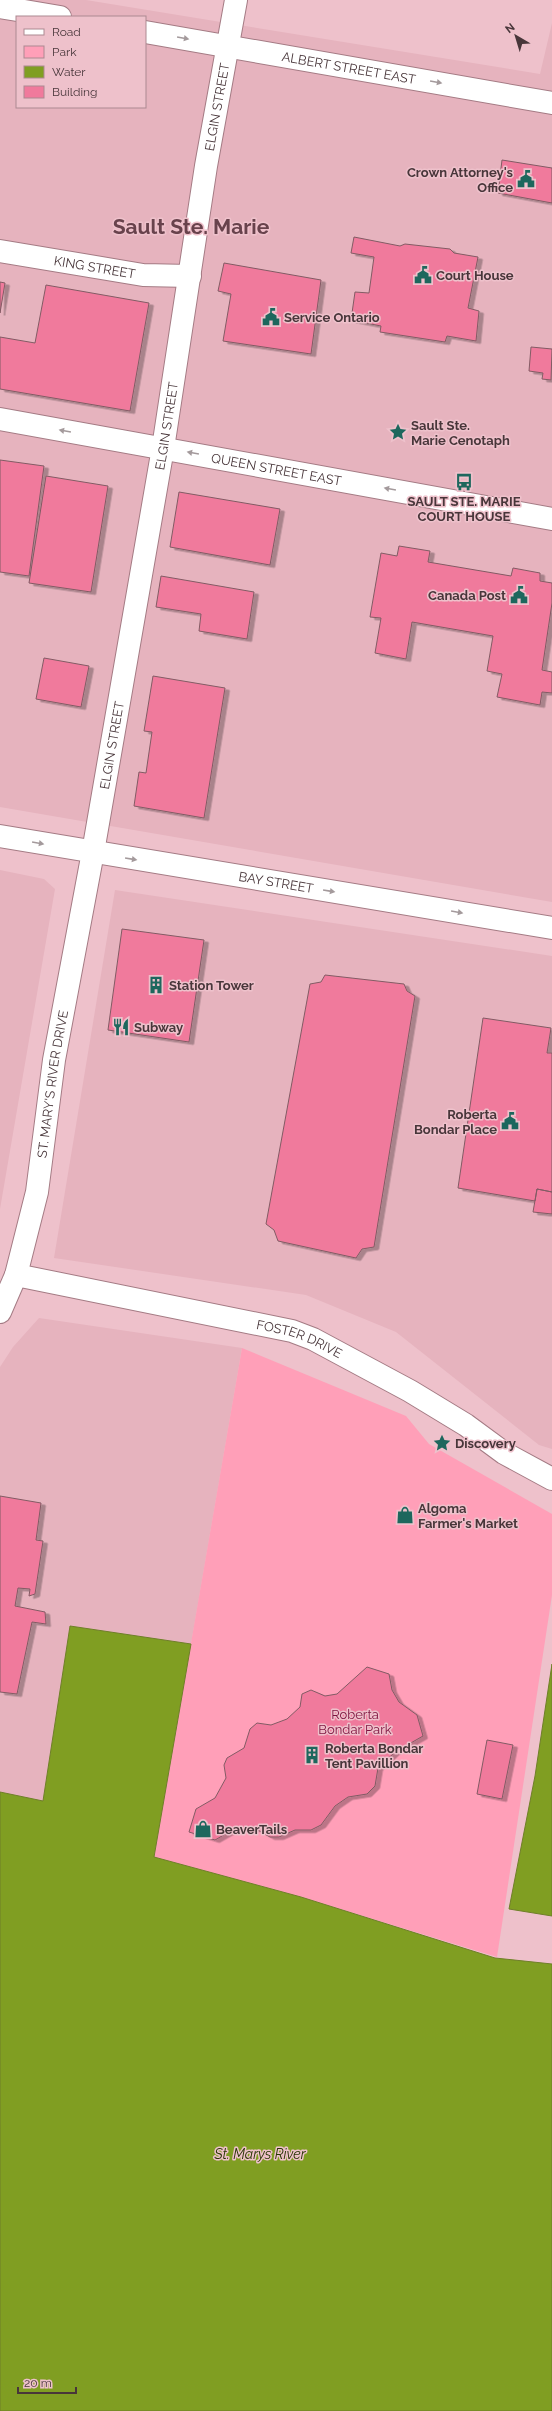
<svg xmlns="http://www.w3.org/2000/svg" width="552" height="2411" font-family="Raleway,sans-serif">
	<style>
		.built { fill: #e6b3be; fill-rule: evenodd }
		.green { fill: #ff9fb8 }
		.water { fill: #809e22; stroke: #6f7f29 }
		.building { fill: #f07a9c; stroke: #825b64; filter: url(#shadow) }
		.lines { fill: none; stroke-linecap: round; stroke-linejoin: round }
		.minor-casing { stroke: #a47b84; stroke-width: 24 }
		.major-casing { stroke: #a47b84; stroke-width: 24 }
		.minor { stroke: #fff; stroke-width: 22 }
		.major { stroke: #fff; stroke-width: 22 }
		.oneway { fill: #a49a9c }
		.labels { text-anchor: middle; stroke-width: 3; stroke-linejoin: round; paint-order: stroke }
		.street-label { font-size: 13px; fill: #48363a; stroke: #eec1cb }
		.poi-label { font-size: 13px; font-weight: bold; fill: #48363a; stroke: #eec1cb; text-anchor: start }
		.park-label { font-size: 13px; fill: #7d123e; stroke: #eec1cb }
		.water-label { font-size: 14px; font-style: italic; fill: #283503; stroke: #eec1cb }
		.town-label { font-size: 21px; font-weight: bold; fill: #68424c; stroke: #eec1cb }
	</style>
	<defs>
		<filter id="shadow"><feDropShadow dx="4.5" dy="2.5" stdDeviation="0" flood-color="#0004"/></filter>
	</defs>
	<rect width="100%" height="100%" fill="#eec1cb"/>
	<!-- built -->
	<path class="built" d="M 0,0 L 86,0 L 540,74 L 552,23 L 552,902 L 0,807 ZM 17,17 L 145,17 L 145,107 L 17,107 Z
		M 0,870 L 44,879 L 55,889 L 0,1209 Z
		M 115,890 L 552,956 L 552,1449 L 539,1445 L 396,1332 L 306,1295 L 54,1258 Z
		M 39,1318 L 242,1348 L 191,1644 L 70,1626 L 43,1801 L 0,1792 L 0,1367 L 13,1347 Z"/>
	<!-- green -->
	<path class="green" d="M 242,1348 L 406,1416 L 429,1444 L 552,1514 L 552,1595 L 497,1957 L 301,1897 L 154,1857 Z"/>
	<!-- water -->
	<path class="water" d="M 70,1626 L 191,1644 L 154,1857 L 301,1897 L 495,1958 L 552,1964 L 552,2411 L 0,2411 L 0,1792 L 43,1801 Z
		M 552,1664 L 552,1916 L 509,1909 L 535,1776 Z"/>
	<!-- building -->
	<path class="building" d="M 502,160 L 552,168 L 552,203 L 498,193 Z
		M 354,237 L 400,246 L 405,244 L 450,249 L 454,253 L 478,257 L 468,308 L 479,311 L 476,341 L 447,336 L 445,342 L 380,332 L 381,326 L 351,320 L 355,292 L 369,293 L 374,257 L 351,253 Z
		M 224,263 L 321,280 L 311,354 L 223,341 L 231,294 L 218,291 Z
		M 0,282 L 5,283 L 0,313 Z
		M 46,285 L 149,303 L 130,411 L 0,389 L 0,337 L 35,343 Z
		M 531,347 L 552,349 L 551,380 L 542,379 L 543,373 L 529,371 Z
		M 0,460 L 44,466 L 29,576 L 0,572 Z
		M 46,476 L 108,486 L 91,592 L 29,583 Z
		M 179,492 L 280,509 L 270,565 L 170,547 Z
		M 399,546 L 430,551 L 428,562 L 511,576 L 513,568 L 540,573 L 540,581 L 552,583 L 552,603 L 542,670 L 552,672 L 552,693 L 542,692 L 540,705 L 497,697 L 502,674 L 487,671 L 493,636 L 412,622 L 406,659 L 375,653 L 381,618 L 370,617 L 381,553 L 397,556 Z
		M 161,576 L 254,592 L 247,639 L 199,631 L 201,614 L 156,607 Z
		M 44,658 L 89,666 L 81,707 L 36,699 Z
		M 153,676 L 225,688 L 204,818 L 134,806 L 139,772 L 146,773 L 152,732 L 144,731 Z
		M 122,929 L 204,940 L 189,1042 L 108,1030 Z
		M 325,975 L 404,984 L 407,991 L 415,996 L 374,1247 L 362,1249 L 356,1258 L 278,1241 L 274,1230 L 266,1224 L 310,984 L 321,982 Z
		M 483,1018 L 551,1028 L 547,1053 L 552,1053 L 552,1192 L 537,1189 L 535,1201 L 458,1188 Z
		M 537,1189 L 552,1192 L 552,1214 L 533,1212 Z
		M 0,1496 L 41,1503 L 36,1540 L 43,1541 L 35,1594 L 29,1596 L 30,1589 L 18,1588 L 15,1606 L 45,1612 L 46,1624 L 32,1622 L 17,1694 L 0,1692 Z
		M 367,1667 L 389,1674 L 392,1690 L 399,1702 L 417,1715 L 423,1736 L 395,1752 L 378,1768 L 375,1786 L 367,1794 L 348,1797 L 335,1806 L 321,1825 L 311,1830 L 295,1830 L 279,1837 L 270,1837 L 256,1829 L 236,1828 L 215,1840 L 189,1832 L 196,1809 L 215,1798 L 226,1778 L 224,1765 L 227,1758 L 244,1748 L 250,1729 L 257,1723 L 271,1725 L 287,1719 L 300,1707 L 302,1694 L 311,1690 L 325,1696 L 337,1694 Z
		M 487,1740 L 513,1745 L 502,1799 L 477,1794 Z"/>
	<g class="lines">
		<!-- minor casing -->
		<g class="minor-casing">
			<g id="minor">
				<path id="s1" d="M 0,251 L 143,275 L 190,276"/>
				<path id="s2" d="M 16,1275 L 292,1331 L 313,1339 L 410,1391 L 466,1425 L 504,1453 L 552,1479"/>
				<path id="s3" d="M 0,1312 L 16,1275 L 37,1192 L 54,1060 L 93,852 L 163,448 L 206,166 L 236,0"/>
			</g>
		</g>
		<!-- major casing -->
		<g class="major-casing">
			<g id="major">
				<path d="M 0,7 L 60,17"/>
				<path id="s4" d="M 145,32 L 552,103"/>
				<path id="s5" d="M 0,419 L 552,519"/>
				<path id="s6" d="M 0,836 L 552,928"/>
			</g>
		</g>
		<!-- minor -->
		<use href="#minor" class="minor"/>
		<!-- major -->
		<use href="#major" class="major"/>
	</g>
	<!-- one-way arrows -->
	<defs><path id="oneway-solid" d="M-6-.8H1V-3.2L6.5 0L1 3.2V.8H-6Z"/></defs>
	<g class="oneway">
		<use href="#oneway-solid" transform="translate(183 38) rotate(10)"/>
		<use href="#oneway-solid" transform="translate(436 82) rotate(10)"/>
		<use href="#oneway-solid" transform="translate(65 431) rotate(-170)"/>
		<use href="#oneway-solid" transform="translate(193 453) rotate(-170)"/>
		<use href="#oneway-solid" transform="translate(390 489) rotate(-170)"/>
		<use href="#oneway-solid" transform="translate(38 843) rotate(10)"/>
		<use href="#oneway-solid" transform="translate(131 859) rotate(9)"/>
		<use href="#oneway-solid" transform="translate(329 891) rotate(9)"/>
		<use href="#oneway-solid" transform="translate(457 912) rotate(10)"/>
	</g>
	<!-- icons -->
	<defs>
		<g id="civic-bare" transform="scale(1.38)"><path d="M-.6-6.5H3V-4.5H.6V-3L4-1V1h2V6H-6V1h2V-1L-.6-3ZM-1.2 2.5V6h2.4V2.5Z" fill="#1d675d" stroke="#eec1cb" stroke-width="2.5" paint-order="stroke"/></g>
		<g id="sight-bare" transform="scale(1.38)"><path d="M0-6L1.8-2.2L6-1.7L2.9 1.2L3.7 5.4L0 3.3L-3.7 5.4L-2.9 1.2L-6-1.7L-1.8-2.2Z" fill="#1d675d" stroke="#eec1cb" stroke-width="2.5" paint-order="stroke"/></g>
		<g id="bus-bare" transform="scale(1.38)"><path d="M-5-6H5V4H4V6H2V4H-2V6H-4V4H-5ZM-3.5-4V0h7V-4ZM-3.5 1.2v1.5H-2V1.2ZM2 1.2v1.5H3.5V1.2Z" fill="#1d675d" stroke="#eec1cb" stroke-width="2.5" paint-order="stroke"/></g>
		<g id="building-bare" transform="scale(1.38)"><path d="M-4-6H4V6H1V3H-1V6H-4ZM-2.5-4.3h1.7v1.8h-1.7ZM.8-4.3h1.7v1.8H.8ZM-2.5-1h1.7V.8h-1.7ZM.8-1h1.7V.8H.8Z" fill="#1d675d" stroke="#eec1cb" stroke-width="2.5" paint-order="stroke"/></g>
		<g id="restaurant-bare" transform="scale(1.38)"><path d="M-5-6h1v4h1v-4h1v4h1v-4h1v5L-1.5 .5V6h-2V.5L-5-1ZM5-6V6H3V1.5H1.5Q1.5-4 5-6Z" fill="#1d675d" stroke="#eec1cb" stroke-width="2.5" paint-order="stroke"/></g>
		<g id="shop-bare" transform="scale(1.38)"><path d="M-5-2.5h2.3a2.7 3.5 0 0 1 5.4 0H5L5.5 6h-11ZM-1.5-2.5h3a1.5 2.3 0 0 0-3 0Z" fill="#1d675d" stroke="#eec1cb" stroke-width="2.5" paint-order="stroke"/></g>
	</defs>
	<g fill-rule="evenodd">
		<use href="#civic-bare" x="526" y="179"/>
		<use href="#civic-bare" x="423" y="275"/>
		<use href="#civic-bare" x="271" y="317"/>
		<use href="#sight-bare" x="398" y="432"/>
		<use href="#bus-bare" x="464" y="482"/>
		<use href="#civic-bare" x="519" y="595"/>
		<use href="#building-bare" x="156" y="985"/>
		<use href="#restaurant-bare" x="121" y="1027"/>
		<use href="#civic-bare" x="510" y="1121"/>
		<use href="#sight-bare" x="442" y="1443"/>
		<use href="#shop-bare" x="405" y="1515"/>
		<use href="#building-bare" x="312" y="1755"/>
		<use href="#shop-bare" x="203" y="1829"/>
	</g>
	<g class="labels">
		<!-- street labels -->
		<g class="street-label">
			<text dy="5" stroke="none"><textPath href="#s4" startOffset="207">ALBERT STREET EAST</textPath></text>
			<text dy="5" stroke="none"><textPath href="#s3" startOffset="1226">ELGIN STREET</textPath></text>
			<text dy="5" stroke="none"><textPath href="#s1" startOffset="96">KING STREET</textPath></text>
			<text dy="5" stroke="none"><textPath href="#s3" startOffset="903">ELGIN STREET</textPath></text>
			<text dy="5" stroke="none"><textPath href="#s5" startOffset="281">QUEEN STREET EAST</textPath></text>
			<text dy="5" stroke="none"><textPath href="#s3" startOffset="579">ELGIN STREET</textPath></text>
			<text dy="5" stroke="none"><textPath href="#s6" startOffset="280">BAY STREET</textPath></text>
			<text dy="5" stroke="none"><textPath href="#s3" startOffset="235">ST. MARY'S RIVER DRIVE</textPath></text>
			<text dy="5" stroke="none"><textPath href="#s2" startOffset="291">FOSTER DRIVE</textPath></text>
		</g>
		<!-- poi labels -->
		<g class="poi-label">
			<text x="513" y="177" text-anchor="end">Crown Attorney's<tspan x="513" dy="15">Office</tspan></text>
			<text x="436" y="280">Court House</text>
			<text x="284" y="322">Service Ontario</text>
			<text x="411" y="430">Sault Ste.<tspan x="411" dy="15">Marie Cenotaph</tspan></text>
			<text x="464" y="506" text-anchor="middle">SAULT STE. MARIE<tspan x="464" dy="15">COURT HOUSE</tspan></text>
			<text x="506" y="600" text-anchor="end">Canada Post</text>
			<text x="169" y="990">Station Tower</text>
			<text x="134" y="1032">Subway</text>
			<text x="497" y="1119" text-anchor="end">Roberta<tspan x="497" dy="15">Bondar Place</tspan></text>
			<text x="455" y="1448">Discovery</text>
			<text x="418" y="1513">Algoma<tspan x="418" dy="15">Farmer's Market</tspan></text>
			<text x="325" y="1753">Roberta Bondar<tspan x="325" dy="15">Tent Pavillion</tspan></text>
			<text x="216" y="1834">BeaverTails</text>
		</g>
		<!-- park labels -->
		<g class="park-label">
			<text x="355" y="1719">Roberta<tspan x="355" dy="15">Bondar Park</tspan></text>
		</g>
		<!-- water labels -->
		<g class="water-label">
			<text x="260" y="2159">St. Marys River</text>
		</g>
		<!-- town labels -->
		<g class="town-label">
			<text x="191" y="234">Sault Ste. Marie</text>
		</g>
	</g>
	<!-- legend -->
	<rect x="16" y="16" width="130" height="92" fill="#eec1cb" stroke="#ac8991"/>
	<rect x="24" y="29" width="20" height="6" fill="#ffffff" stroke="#ac8991"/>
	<text x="52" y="36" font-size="12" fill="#48363a">Road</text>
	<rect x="24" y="46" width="20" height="12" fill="#ff9fb8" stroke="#ac8991"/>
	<text x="52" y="56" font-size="12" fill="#48363a">Park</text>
	<rect x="24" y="66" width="20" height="12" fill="#809e22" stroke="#ac8991"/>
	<text x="52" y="76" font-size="12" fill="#48363a">Water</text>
	<rect x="24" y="86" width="20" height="12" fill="#f07a9c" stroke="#ac8991"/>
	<text x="52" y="96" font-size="12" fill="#48363a">Building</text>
	<!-- north arrow -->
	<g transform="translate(516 36) rotate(322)" stroke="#eec1cb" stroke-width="3" paint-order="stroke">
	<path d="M0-3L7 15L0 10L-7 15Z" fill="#48363a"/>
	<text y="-6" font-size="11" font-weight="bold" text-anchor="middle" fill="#48363a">N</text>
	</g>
	<!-- scale -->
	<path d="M18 2387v6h58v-6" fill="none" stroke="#48363a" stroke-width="2"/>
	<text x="24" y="2387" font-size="12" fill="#48363a" stroke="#eec1cb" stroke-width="3" paint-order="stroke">20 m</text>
</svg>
